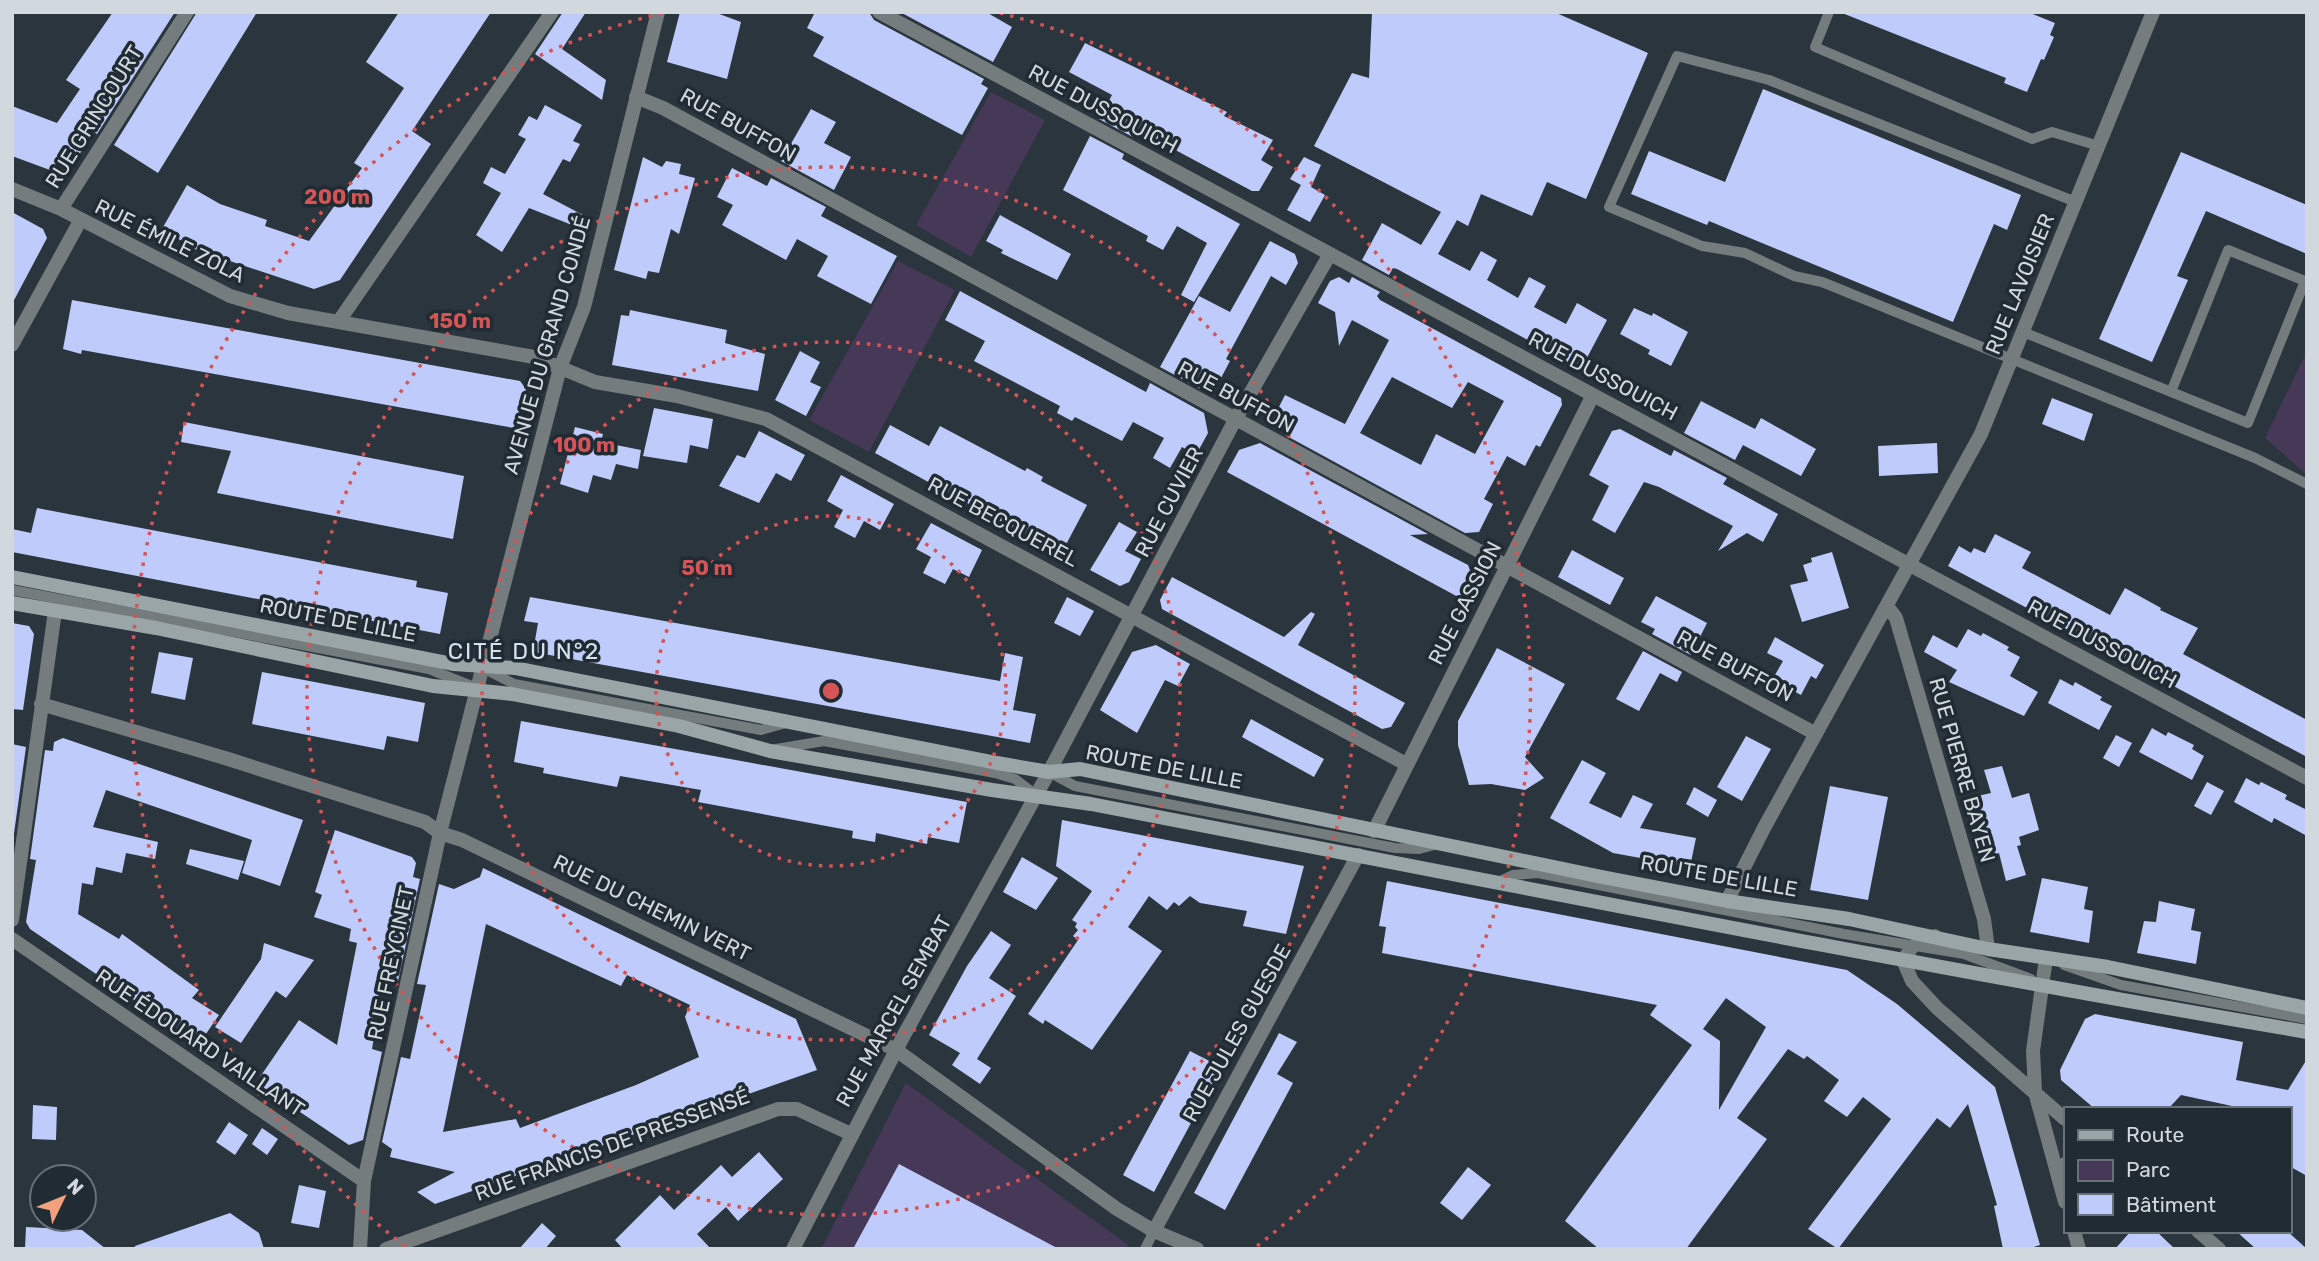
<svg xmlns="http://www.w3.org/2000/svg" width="2319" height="1261" font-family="Rubik,sans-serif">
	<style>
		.green { fill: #463857 }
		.building { fill: #bfccfb; fill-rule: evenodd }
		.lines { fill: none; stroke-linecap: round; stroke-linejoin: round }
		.service { stroke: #747c7d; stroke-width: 10 }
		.minor { stroke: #747c7d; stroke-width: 14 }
		.tertiary { stroke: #747c7d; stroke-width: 14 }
		.secondary { stroke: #99a5a7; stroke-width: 14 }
		.ring { fill: none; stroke: #d55456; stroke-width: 3.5; stroke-dasharray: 3.5 7 }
		.labels { text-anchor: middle; stroke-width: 7; stroke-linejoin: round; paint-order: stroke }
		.street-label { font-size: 21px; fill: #d2d9de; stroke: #202b33 }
		.neighbourhood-label { font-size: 23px; letter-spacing: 2px; fill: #d3e2ec; stroke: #202b33 }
		.centre { fill: #d55456; stroke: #202b33; stroke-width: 3.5 }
		.ring-label { font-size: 21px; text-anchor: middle; font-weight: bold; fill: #d55456; stroke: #202b33; stroke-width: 7; stroke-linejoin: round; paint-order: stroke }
	</style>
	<rect width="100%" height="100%" fill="#2a353d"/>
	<!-- green -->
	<path class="green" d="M 991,92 L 1045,120 L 971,257 L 916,225 Z
		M 898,261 L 955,290 L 869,452 L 809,420 Z
		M 2307,351 L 2307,475 L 2265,438 Z
		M 906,1083 L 1128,1245 L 1126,1249 L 821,1249 Z"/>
	<!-- building -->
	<path class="building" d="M 113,12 L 175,12 L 97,134 L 94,132 L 69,170 L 58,173 L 12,156 L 12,106 L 57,123 L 80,89 L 66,80 Z
		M 197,12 L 257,12 L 158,173 L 114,145 Z
		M 399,12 L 491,12 L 412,131 L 431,144 L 340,280 L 314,289 L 197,250 L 162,229 L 187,185 L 220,204 L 267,220 L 265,226 L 309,241 L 362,168 L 354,163 L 404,88 L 366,62 Z
		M 563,12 L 586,12 L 562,49 L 606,80 L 602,100 L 535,54 Z
		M 680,12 L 714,12 L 741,22 L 727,79 L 667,62 Z
		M 815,12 L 869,12 L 874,20 L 984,79 L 981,84 L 988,88 L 962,135 L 813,56 L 824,37 L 807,28 Z
		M 900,12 L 986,12 L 1012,27 L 993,62 Z
		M 1372,12 L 1554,12 L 1648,53 L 1586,199 L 1547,182 L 1532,216 L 1481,194 L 1468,226 L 1457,220 L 1438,254 L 1470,271 L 1481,251 L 1497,260 L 1487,280 L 1518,298 L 1529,277 L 1546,286 L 1534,307 L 1566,324 L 1577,303 L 1607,320 L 1581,369 L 1397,269 L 1393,268 L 1389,275 L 1362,260 L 1382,223 L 1421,245 L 1441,212 L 1314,146 L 1352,73 L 1369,78 Z
		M 2028,12 L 2055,23 L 2050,35 L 2054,37 L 2044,60 L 2041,59 L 2027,92 L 2004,83 L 2006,78 L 1842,13 Z
		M 1085,43 L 1227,112 L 1224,116 L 1273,140 L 1261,160 L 1273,167 L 1259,191 L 1252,191 L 1138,130 L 1133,137 L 1099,119 L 1112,95 L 1069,72 Z
		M 1763,89 L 2021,195 L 2007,230 L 1994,224 L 1953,322 L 1709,221 L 1707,225 L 1631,194 L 1649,151 L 1725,182 Z
		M 545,105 L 582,125 L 573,141 L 580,144 L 570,162 L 563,159 L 543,194 L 583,215 L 577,227 L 529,208 L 502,252 L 476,235 L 501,193 L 483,183 L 491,167 L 505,174 L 526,139 L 518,135 L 529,116 L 537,120 Z
		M 811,109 L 836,122 L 824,143 L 851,157 L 834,190 L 781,161 Z
		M 1090,136 L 1124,154 L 1122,159 L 1240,224 L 1194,302 L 1181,295 L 1207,243 L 1177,226 L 1163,250 L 1146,241 L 1148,236 L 1063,190 Z
		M 2181,152 L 2307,205 L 2307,254 L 2206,211 L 2177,276 L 2188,280 L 2152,362 L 2099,339 Z
		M 643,157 L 662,167 L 666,161 L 681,164 L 679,174 L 695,178 L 679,234 L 671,229 L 659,273 L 648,271 L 646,279 L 614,270 Z
		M 1304,157 L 1321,165 L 1311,187 L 1325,195 L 1310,222 L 1287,210 L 1301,185 L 1290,179 Z
		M 732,168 L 767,186 L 771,178 L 826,207 L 821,216 L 897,256 L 871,304 L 817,276 L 828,256 L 797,239 L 786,260 L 722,225 L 733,205 L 717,197 Z
		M 12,212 L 43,229 L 47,238 L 12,304 Z
		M 1000,215 L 1071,254 L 1057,280 L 1001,253 L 1003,250 L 986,241 Z
		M 1270,241 L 1295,254 L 1298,263 L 1286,285 L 1271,276 L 1226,359 L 1230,361 L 1212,395 L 1160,367 L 1199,296 L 1230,312 Z
		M 1339,277 L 1349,283 L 1352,277 L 1380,292 L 1377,296 L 1380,300 L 1561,398 L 1562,405 L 1540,447 L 1536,445 L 1525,466 L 1507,456 L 1484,499 L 1493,504 L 1479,532 L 1465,533 L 1285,435 L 1292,432 L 1272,421 L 1285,395 L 1345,424 L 1389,340 L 1352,320 L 1339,346 L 1335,312 L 1318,303 L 1330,281 ZM 1392,377 L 1452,408 L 1468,382 L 1504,401 L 1475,454 L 1436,434 L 1421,465 L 1360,433 Z
		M 960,291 L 1146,392 L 1150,383 L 1204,413 L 1208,433 L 1196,455 L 1182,447 L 1170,468 L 1153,458 L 1164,438 L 1133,422 L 1122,441 L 1075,417 L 1072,421 L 1057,413 L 1060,406 L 974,361 L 985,341 L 945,320 Z
		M 72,300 L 520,381 L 526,389 L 514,428 L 82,350 L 81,354 L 63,349 Z
		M 1634,308 L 1652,316 L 1653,313 L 1688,332 L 1671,366 L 1648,354 L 1650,350 L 1620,334 Z
		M 630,310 L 727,330 L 725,343 L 765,354 L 758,391 L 612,365 L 621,315 L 629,316 Z
		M 800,351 L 820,362 L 810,382 L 821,387 L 806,416 L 775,400 Z
		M 2052,398 L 2093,414 L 2084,441 L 2042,424 Z
		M 1701,401 L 1755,429 L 1761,418 L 1816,449 L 1801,476 L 1743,445 L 1735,460 L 1684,433 Z
		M 654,408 L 713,419 L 708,449 L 690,445 L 687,463 L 643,456 Z
		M 184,422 L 464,476 L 453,539 L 217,493 L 231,451 L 181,442 Z
		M 890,425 L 929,446 L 940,426 L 1025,471 L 1027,468 L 1043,477 L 1041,481 L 1087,505 L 1061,554 L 875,453 Z
		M 575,427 L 603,434 L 601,442 L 641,450 L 638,469 L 616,464 L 611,480 L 593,475 L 588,493 L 560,484 Z
		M 1620,429 L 1671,456 L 1674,450 L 1727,478 L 1723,484 L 1778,514 L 1763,542 L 1747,533 L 1718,551 L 1733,526 L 1659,487 L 1644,482 L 1615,533 L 1592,520 L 1609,486 L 1589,475 L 1612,431 Z
		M 759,431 L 805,455 L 791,481 L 776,473 L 759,503 L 719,486 L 737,455 L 745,458 Z
		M 1260,443 L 1428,534 L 1410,535 L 1468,565 L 1472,576 L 1460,598 L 1227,472 L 1239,450 Z
		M 1937,443 L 1938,473 L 1879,476 L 1878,446 Z
		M 841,475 L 894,504 L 880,530 L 864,521 L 855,538 L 834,527 L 843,510 L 827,501 Z
		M 37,508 L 417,581 L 416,587 L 448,593 L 440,634 L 12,552 L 12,529 L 31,533 Z
		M 1119,522 L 1137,532 L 1125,551 L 1141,559 L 1129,582 L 1120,586 L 1090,570 Z
		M 931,523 L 982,550 L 969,577 L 953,569 L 945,584 L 923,573 L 931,557 L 916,549 Z
		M 1995,534 L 2031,552 L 2022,568 L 2110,615 L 2125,588 L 2161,608 L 2160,610 L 2198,628 L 2183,654 L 2307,720 L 2307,757 L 1948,566 L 1959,546 L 1971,553 L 1974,548 L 1985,553 Z
		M 1572,550 L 1624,578 L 1610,605 L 1558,577 Z
		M 1832,552 L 1849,608 L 1802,622 L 1790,585 L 1808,581 L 1803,565 L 1812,562 L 1811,558 Z
		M 1172,577 L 1284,637 L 1311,612 L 1315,614 L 1298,645 L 1405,703 L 1391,727 L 1382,729 L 1162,609 L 1160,600 Z
		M 1656,596 L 1707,623 L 1691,655 L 1652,634 L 1655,629 L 1641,622 Z
		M 530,597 L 1000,681 L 1005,653 L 1023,657 L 1013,710 L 1036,714 L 1030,743 L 533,652 L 538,623 L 524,621 Z
		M 1067,597 L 1094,611 L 1080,636 L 1054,623 Z
		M 12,623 L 29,626 L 34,634 L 23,710 L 12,709 Z
		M 1968,629 L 1981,636 L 1983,633 L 2009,647 L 2007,650 L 2020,657 L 2010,676 L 2038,692 L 2024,716 L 1949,682 L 1957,670 L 1924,652 L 1933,635 L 1957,648 Z
		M 1775,637 L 1824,665 L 1816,679 L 1811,676 L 1801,695 L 1781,684 L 1783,680 L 1775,675 L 1783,661 L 1767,653 Z
		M 1156,645 L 1190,664 L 1178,686 L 1165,680 L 1137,733 L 1100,710 L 1132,652 Z
		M 1497,648 L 1565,684 L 1525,757 L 1544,778 L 1525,790 L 1491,784 L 1469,785 L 1458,745 L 1458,721 Z
		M 1643,651 L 1682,672 L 1677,682 L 1660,673 L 1639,711 L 1616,699 Z
		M 159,652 L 193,658 L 185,700 L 151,693 Z
		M 262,672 L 425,703 L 418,742 L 387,736 L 384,750 L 252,724 Z
		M 2060,679 L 2073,686 L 2075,682 L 2102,697 L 2100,700 L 2112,706 L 2099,730 L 2048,703 Z
		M 1251,719 L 1324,759 L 1314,777 L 1242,737 Z
		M 521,721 L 967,802 L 959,843 L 928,837 L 927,844 L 876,833 L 875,842 L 852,838 L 853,831 L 698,802 L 701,790 L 620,776 L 617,787 L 543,773 L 544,768 L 514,762 Z
		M 2152,728 L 2166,736 L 2168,732 L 2194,745 L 2192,749 L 2204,756 L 2192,780 L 2139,752 Z
		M 2116,735 L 2132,743 L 2119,767 L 2103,758 Z
		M 1746,736 L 1771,749 L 1742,801 L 1717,787 Z
		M 63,738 L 303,820 L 280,886 L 242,873 L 252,840 L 106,790 L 93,827 L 158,842 L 155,859 L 126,853 L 122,873 L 96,867 L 93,885 L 82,883 L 78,914 L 119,939 L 122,934 L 199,990 L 192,998 L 219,1015 L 199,1044 L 30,929 L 26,922 L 36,860 L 30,859 L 45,750 L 53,751 L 54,742 Z
		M 12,744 L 26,747 L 12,848 Z
		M 1582,760 L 1606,773 L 1589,803 L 1621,818 L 1633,795 L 1653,804 L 1640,828 L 1696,838 L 1690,867 L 1613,853 L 1550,818 Z
		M 2002,766 L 2012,798 L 2029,793 L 2039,830 L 2019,837 L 2021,845 L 2017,846 L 2026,875 L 2006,881 L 1999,853 L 1990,856 L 1973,797 L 1991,793 L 1984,770 Z
		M 2246,778 L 2259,785 L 2261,782 L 2287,795 L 2285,799 L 2307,810 L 2307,836 L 2274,818 L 2272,823 L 2234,802 Z
		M 2207,782 L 2224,791 L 2211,815 L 2194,806 Z
		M 1830,786 L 1888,797 L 1868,900 L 1810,890 Z
		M 1694,787 L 1717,800 L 1708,817 L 1686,804 Z
		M 1062,820 L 1304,866 L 1286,934 L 1243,926 L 1247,911 L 1200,903 L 1190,896 L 1179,906 L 1174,902 L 1167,910 L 1149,896 L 1128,927 L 1162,951 L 1092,1050 L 1045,1020 L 1043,1024 L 1028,1014 L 1078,940 L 1073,936 L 1078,930 L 1075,927 L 1077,923 L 1072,920 L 1092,891 L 1056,866 Z
		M 335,830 L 412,857 L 416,863 L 413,877 L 420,879 L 398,981 L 382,978 L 371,1030 L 375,1031 L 372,1049 L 382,1052 L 363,1140 L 349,1145 L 260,1085 L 260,1077 L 299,1020 L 337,1045 L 357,943 L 349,941 L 351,929 L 314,917 L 322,895 L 315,892 Z
		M 190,849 L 244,861 L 238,880 L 186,864 Z
		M 1022,857 L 1058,878 L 1036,910 L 1003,892 Z
		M 483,868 L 796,1019 L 817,1070 L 435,1204 L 417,1192 L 455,1172 L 390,1157 L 392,1149 L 382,1142 L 401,1057 L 410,1059 L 426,985 L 417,984 L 439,884 L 454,889 L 480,877 ZM 486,924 L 621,986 L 627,975 L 690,1005 L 685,1017 L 699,1057 L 636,1085 L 520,1128 L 516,1119 L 443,1132 Z
		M 2042,878 L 2088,887 L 2084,909 L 2093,911 L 2089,943 L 2030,932 Z
		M 1387,881 L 1847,970 L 1897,1004 L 1995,1087 L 2040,1245 L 2027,1249 L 2003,1249 L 1994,1206 L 1997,1205 L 1968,1104 L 1950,1128 L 1937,1118 L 1838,1249 L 1808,1229 L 1891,1119 L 1863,1097 L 1847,1117 L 1824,1101 L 1839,1080 L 1807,1056 L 1804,1059 L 1788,1049 L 1737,1118 L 1767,1139 L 1686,1249 L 1599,1249 L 1565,1221 L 1692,1045 L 1650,1015 L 1657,1005 L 1382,953 L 1386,927 L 1379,926 ZM 1726,998 L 1766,1027 L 1719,1110 L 1720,1041 L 1703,1029 Z
		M 2159,901 L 2195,909 L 2191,930 L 2201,932 L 2196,964 L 2137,953 L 2144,921 L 2156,922 Z
		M 991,931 L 1011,945 L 989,978 L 1016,996 L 977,1059 L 991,1068 L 980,1084 L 952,1065 L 960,1053 L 929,1035 L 967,966 Z
		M 264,943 L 314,960 L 286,998 L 276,991 L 241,1043 L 215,1027 L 261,959 Z
		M 2095,1014 L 2243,1042 L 2236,1080 L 2288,1090 L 2307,1059 L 2307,1176 L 2289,1166 L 2289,1109 L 2231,1109 L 2232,1106 L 2181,1095 L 2168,1109 L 2095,1109 L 2061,1080 L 2060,1070 L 2085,1019 Z
		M 1279,1033 L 1297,1042 L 1277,1074 L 1293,1083 L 1225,1210 L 1194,1193 Z
		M 1190,1051 L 1221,1067 L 1154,1192 L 1123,1175 Z
		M 33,1105 L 57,1107 L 56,1140 L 32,1139 Z
		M 229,1122 L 248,1135 L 235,1155 L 216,1142 Z
		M 262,1128 L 278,1139 L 267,1155 L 252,1144 Z
		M 759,1152 L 783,1179 L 738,1221 L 726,1207 L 697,1234 L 711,1249 L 623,1249 L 615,1240 L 660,1195 L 674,1210 L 721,1165 L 732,1177 Z
		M 899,1164 L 1059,1249 L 853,1249 Z
		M 1468,1167 L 1491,1185 L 1462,1220 L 1440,1203 Z
		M 299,1185 L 326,1191 L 319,1228 L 291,1223 Z
		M 230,1213 L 259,1233 L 264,1249 L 135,1249 L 135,1246 Z
		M 542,1223 L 556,1236 L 545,1249 L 519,1249 Z
		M 26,1227 L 82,1230 L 106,1249 L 25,1249 Z
		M 2131,1231 L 2156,1231 L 2175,1249 L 2115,1249 Z
		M 2236,1231 L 2287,1231 L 2307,1249 L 2256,1249 Z"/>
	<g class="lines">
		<!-- service -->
		<path class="service" d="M 1829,12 L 1815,47 L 2032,139 L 2052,132 L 2099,146
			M 2076,202 L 1769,80 L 1677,56 L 1609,207 L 1702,246 L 1745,253 L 1794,276 L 1822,282 L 2255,458 L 2307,484
			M 2023,332 L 2248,423 L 2305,281 L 2228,250 L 2171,392
			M 12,590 L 429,669 L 474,687
			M 483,668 L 514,684 L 761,730 L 786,723
			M 776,749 L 824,741 L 995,773 L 1015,779 L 1036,795
			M 1049,772 L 1075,786 L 1395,848 L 1419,849 L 1438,844
			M 1498,882 L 1513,875 L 1538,873 L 1844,934 L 1964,954 L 2031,979
			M 2064,965 L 2121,985 L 2307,1019
			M 1145,1249 L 1154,1231"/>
		<!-- minor -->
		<path class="minor" d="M 879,12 L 2307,778
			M 636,97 L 663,108 L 1816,734
			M 12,189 L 61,209 L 230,296 L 288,313 L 534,357 L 595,382 L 677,396 L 766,419 L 1406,764
			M 61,209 L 187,12
			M 339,321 L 552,12
			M 12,345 L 80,221
			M 1887,606 L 1896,618 L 1984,919 L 1988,949
			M 41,704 L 225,758 L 425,822 L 440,833 L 462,840 L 896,1050 L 1117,1209 L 1154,1231 L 1197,1249
			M 1049,772 L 1235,420 L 1330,254
			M 1374,831 L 1593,395
			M 1727,901 L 1764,828 L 1981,434 L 2153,12
			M 12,920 L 55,611
			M 12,939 L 364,1181
			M 2035,1092 L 2065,1202
			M 1154,1231 L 1358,855
			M 2074,1231 L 2079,1249
			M 360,1249 L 364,1181 L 440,833 L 477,689
			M 386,1249 L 778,1109 L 797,1109 L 851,1134"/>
		<!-- tertiary -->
		<path class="tertiary" d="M 477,689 L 560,368 L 584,307 L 658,12
			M 1935,936 L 1913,946 L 1903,960 L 1912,981 L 1937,1008 L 2065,1119
			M 2035,1092 L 2033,1051 L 2046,958
			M 2058,1177 L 2065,1164
			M 2198,1231 L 2219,1249
			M 793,1249 L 904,1035 L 1049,772"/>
		<!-- secondary -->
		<path class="secondary" d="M 12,577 L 453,664 L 515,668 L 997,763 L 1049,772 L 1080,769 L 1602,877 L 1727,901 L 1849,919 L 1988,949 L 2108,967 L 2307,1008
			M 12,603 L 156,628 L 433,686 L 512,694 L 679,726 L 770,751 L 992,790 L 1091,804 C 1496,882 1900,963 2307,1032"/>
	</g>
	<!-- distance rings -->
	<g class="ring">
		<circle cx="831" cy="691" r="175"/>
		<circle cx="831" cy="691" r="349"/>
		<circle cx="831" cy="691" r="524"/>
		<path d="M405 1246A699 699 0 0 1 662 13M1000 13A699 699 0 0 1 1257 1246"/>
	</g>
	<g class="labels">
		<!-- street labels -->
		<g class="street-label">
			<text transform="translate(1103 109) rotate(28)" y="7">RUE DUSSOUICH</text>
			<text transform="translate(94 117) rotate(-58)" y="7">RUE GRINCOURT</text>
			<text transform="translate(738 125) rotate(29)" y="7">RUE BUFFON</text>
			<text transform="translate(170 241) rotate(26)" y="7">RUE ÉMILE ZOLA</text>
			<text transform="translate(2020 284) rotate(-68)" y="7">RUE LAVOISIER</text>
			<text transform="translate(547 345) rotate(-74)" y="7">AVENUE DU GRAND CONDÉ</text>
			<text transform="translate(1603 376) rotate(28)" y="7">RUE DUSSOUICH</text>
			<text transform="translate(1236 397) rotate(28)" y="7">RUE BUFFON</text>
			<text transform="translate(1169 502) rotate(-62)" y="7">RUE CUVIER</text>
			<text transform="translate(1003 522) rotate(28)" y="7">RUE BECQUEREL</text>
			<text transform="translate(1465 603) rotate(-63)" y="7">RUE GASSION</text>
			<text transform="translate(338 620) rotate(11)" y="7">ROUTE DE LILLE</text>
			<text transform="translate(2102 644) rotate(28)" y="7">RUE DUSSOUICH</text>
			<text transform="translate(1735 666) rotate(28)" y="7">RUE BUFFON</text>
			<text transform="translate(1164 767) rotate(11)" y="7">ROUTE DE LILLE</text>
			<text transform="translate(1962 770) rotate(74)" y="7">RUE PIERRE BAYEN</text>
			<text transform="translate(1719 876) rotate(10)" y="7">ROUTE DE LILLE</text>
			<text transform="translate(652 908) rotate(26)" y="7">RUE DU CHEMIN VERT</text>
			<text transform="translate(391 963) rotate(-78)" y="7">RUE FREYCINET</text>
			<text transform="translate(894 1011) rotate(-61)" y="7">RUE MARCEL SEMBAT</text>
			<text transform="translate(1237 1033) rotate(-61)" y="7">RUE JULES GUESDE</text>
			<text transform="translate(200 1043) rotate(34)" y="7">RUE ÉDOUARD VAILLANT</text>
			<text transform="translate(612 1145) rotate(-20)" y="7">RUE FRANCIS DE PRESSENSÉ</text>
		</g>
		<!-- neighbourhood labels -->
		<g class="neighbourhood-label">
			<text x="524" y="659">CITÉ DU N°2</text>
		</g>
	</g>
	<circle cx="831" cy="691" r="10" class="centre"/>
	<g class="ring-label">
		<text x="337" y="204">200 m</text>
		<text x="460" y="328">150 m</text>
		<text x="584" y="452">100 m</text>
		<text x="707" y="575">50 m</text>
	</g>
	<!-- border -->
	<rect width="2319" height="1261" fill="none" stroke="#d2d9de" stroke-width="28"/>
	<!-- legend -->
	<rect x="2064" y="1107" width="228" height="126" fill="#202b33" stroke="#677177" stroke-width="2"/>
	<rect x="2078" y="1130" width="35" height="10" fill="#99a5a7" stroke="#677177" stroke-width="2"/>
	<text x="2126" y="1142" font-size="21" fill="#d2d9de">Route</text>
	<rect x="2078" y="1160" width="35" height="21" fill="#463857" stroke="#677177" stroke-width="2"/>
	<text x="2126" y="1177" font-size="21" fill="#d2d9de">Parc</text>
	<rect x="2078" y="1194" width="35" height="21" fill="#bfccfb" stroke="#677177" stroke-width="2"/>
	<text x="2126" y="1212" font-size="21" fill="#d2d9de">Bâtiment</text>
	<!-- north arrow -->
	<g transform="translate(63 1198) rotate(47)"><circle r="33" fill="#202b33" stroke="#677177" stroke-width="2"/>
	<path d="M0-5L12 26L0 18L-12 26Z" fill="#f1a17d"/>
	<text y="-10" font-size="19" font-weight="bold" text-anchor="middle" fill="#d2d9de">N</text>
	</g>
</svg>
